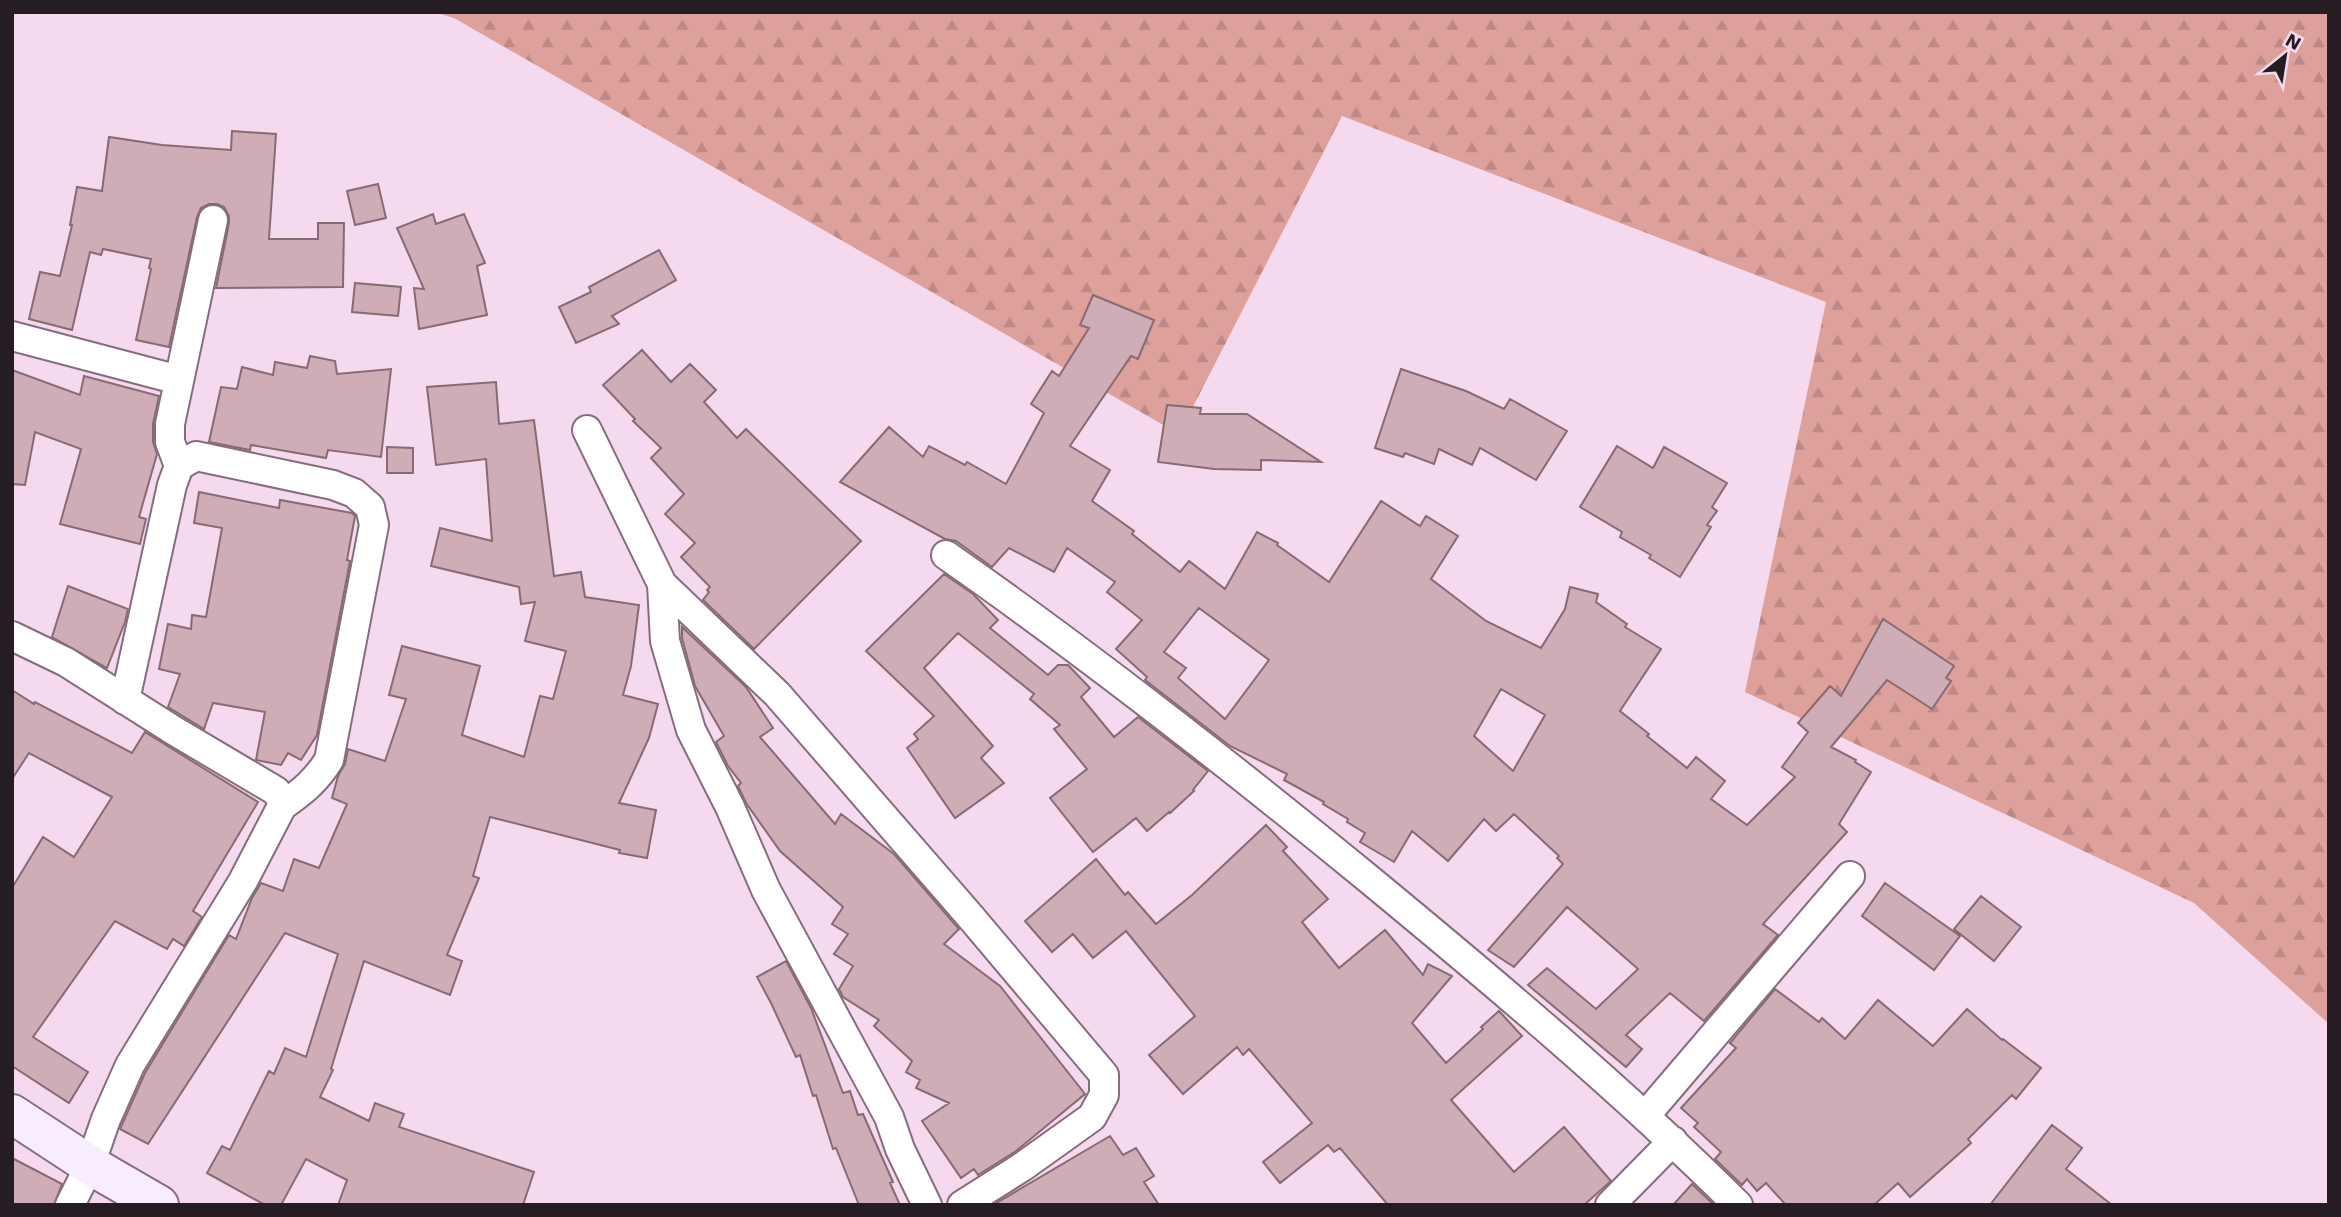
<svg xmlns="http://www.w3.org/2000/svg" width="2341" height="1217" font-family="'Work Sans',sans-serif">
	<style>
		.forest { fill: url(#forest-firs) }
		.building { fill: #cfadb6; stroke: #886a72; stroke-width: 2; fill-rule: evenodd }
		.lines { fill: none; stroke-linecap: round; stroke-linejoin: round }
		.street-casing { stroke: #856d7f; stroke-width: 32 }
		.secondary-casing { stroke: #856d7f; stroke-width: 42 }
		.street { stroke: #fff; stroke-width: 28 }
		.secondary { stroke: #f7edff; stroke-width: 38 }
	</style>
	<defs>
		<pattern id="forest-firs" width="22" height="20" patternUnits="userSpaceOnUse" patternTransform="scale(1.75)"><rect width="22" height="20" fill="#dea09b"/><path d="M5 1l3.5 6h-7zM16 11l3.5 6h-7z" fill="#be8985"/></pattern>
	</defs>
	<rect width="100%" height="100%" fill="#f5d9ee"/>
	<!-- forest -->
	<path class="forest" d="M 434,12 L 2329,12 L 2329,1024 L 2194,903 L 1745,692 L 1826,302 L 1342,116 L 1179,434 L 454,18 Z"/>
	<!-- building -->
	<path class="building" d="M 232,131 L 276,134 L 269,239 L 318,239 L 318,223 L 344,223 L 343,287 L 216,288 L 229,223 L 229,216 L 224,207 L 217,204 L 209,204 L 201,208 L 197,217 L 169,347 L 136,340 L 151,269 L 149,268 L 151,259 L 103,249 L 101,255 L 90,252 L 72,330 L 29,319 L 40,272 L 60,276 L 72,225 L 70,225 L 77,187 L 102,191 L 109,137 L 162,145 L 231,150 Z
		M 378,184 L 386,218 L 355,225 L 347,191 Z
		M 433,214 L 436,224 L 464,214 L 485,263 L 477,266 L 487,315 L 419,329 L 414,288 L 424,289 L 397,228 Z
		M 659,250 L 676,280 L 612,316 L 619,324 L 576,343 L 559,307 L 591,292 L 589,287 Z
		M 355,283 L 401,287 L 398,316 L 352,312 Z
		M 1093,295 L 1154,320 L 1138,359 L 1131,356 L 1070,446 L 1110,470 L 1092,501 L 1134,531 L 1132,534 L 1180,572 L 1189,561 L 1225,589 L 1257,532 L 1278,543 L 1277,545 L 1329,582 L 1381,501 L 1420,526 L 1426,516 L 1458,536 L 1431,579 L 1486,621 L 1541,648 L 1565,609 L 1570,587 L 1598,594 L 1596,602 L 1627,624 L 1625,627 L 1661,649 L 1620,711 L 1649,734 L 1647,736 L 1687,768 L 1696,757 L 1725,781 L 1711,799 L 1747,825 L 1795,777 L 1782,767 L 1808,732 L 1798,723 L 1830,686 L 1841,696 L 1883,619 L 1954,666 L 1946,678 L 1951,681 L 1932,709 L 1887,680 L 1831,747 L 1856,760 L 1855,762 L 1871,772 L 1839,824 L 1847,832 L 1763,924 L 1778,935 L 1704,1021 L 1670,993 L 1626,1035 L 1642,1049 L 1626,1067 L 1528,985 L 1547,968 L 1596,1009 L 1638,969 L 1567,907 L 1514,967 L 1488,950 L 1563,864 L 1557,858 L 1559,856 L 1514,814 L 1496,831 L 1484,819 L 1448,861 L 1412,831 L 1394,862 L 1360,842 L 1365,833 L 1347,822 L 1348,819 L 1323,804 L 1324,802 L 1284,780 L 1287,774 L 1230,746 L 1145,680 L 1147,677 L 1116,649 L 1142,620 L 1107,592 L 1115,582 L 1067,548 L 1054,572 L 1009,548 L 992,567 L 956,541 L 945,539 L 840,482 L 889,427 L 923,457 L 929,446 L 965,465 L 967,462 L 1006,484 L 1044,413 L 1031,404 L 1052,371 L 1059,376 L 1089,328 L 1080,325 ZM 1199,608 L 1269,660 L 1225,719 L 1178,678 L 1186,668 L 1164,652 ZM 1501,689 L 1545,715 L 1513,771 L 1474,736 Z
		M 642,350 L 671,382 L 690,364 L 716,390 L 704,402 L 737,438 L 746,429 L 861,541 L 754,649 L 703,600 L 709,592 L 707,590 L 710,587 L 681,557 L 695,543 L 665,514 L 684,494 L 651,458 L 661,448 L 633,421 L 635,419 L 603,385 Z
		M 310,356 L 335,361 L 337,374 L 391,369 L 381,457 L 328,450 L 326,458 L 251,445 L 250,450 L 209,442 L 221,387 L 237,389 L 242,367 L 273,375 L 275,362 L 307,368 Z
		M 1401,369 L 1466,391 L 1504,409 L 1510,399 L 1567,431 L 1536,480 L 1480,448 L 1472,465 L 1439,449 L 1434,464 L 1405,453 L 1403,457 L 1375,448 Z
		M 12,370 L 80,395 L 84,376 L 159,396 L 153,424 L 153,442 L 157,454 L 139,517 L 146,519 L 140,544 L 60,524 L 81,449 L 35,432 L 25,485 L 12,484 Z
		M 496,382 L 499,424 L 534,420 L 554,576 L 581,572 L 585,597 L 639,605 L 631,666 L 623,695 L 658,704 L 649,738 L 619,803 L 656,810 L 647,858 L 619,853 L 620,850 L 490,817 L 473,876 L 479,878 L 447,955 L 462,961 L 450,995 L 364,961 L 331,1069 L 333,1070 L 320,1097 L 369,1121 L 375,1103 L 404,1114 L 399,1127 L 534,1172 L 523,1205 L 338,1205 L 347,1180 L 306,1159 L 281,1205 L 265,1205 L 207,1173 L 222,1146 L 230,1150 L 269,1071 L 274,1074 L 285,1048 L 306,1057 L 338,954 L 285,933 L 148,1144 L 120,1129 L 145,1073 L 229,935 L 236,939 L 252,898 L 261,883 L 283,891 L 294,859 L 319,868 L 347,804 L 332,798 L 338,776 L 345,764 L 348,749 L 385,761 L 406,699 L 389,695 L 402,646 L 480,666 L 462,735 L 524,757 L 540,696 L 553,699 L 566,651 L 525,641 L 535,602 L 521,604 L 519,587 L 431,566 L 440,528 L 492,541 L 486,459 L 436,465 L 427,387 Z
		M 1167,405 L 1201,408 L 1200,414 L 1247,414 L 1321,462 L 1261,460 L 1261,470 L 1214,469 L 1158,462 Z
		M 1617,446 L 1653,468 L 1664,447 L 1727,483 L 1712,507 L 1717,511 L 1707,525 L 1711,527 L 1680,577 L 1649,558 L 1651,555 L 1620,537 L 1622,532 L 1580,507 Z
		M 387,447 L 413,448 L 413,473 L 387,473 Z
		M 199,492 L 279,508 L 280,500 L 352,513 L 355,516 L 347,560 L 350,561 L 317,735 L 301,760 L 288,753 L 281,765 L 256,760 L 265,712 L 213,703 L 204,729 L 168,707 L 180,674 L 159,669 L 168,624 L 191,629 L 192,615 L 206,617 L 222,528 L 194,523 Z
		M 944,574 L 973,594 L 998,620 L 990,628 L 1048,675 L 1058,665 L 1068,665 L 1090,688 L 1081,697 L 1114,737 L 1138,717 L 1208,771 L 1193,790 L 1194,791 L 1170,813 L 1169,812 L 1147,831 L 1136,818 L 1093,852 L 1050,798 L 1087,769 L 1054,729 L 1060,725 L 1030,699 L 1034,694 L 958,633 L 924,668 L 993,746 L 981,758 L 1004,783 L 955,818 L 907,748 L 918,739 L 914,734 L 934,716 L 866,651 Z
		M 68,586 L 128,609 L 125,622 L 107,668 L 52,637 Z
		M 682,627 L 746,687 L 773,728 L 760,737 L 835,824 L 841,814 L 894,854 L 959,929 L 944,944 L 1000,986 L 1085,1094 L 1016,1151 L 978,1175 L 974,1169 L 961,1178 L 922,1121 L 949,1103 L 916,1088 L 920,1080 L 906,1072 L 912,1061 L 874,1026 L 879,1020 L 843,997 L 839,989 L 853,966 L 834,954 L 848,934 L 832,924 L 843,907 L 780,851 L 746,803 L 738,786 L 741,783 L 728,766 L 716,742 L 724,736 L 695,686 L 682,638 Z
		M 12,690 L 34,704 L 35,702 L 132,753 L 145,732 L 258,802 L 193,911 L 202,917 L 184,946 L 173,939 L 167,949 L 115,921 L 33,1037 L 88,1072 L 69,1103 L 12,1066 L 12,888 L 43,837 L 74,857 L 112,797 L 29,753 L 12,779 Z
		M 1266,825 L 1287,847 L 1283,851 L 1328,899 L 1302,922 L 1339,968 L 1385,930 L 1423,975 L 1428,964 L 1452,976 L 1412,1023 L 1446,1063 L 1483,1029 L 1481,1027 L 1499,1011 L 1522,1036 L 1451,1100 L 1514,1172 L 1564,1127 L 1611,1181 L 1584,1205 L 1388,1205 L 1340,1148 L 1334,1152 L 1328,1145 L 1280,1183 L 1263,1162 L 1312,1123 L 1249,1049 L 1243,1055 L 1237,1047 L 1183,1094 L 1149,1055 L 1195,1016 L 1126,931 L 1093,958 L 1073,934 L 1052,952 L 1025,921 L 1096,859 L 1125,895 L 1128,892 L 1156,924 L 1192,895 Z
		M 1885,883 L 1960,936 L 1934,970 L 1862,916 Z
		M 1981,896 L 2021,927 L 1994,961 L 1954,929 Z
		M 786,961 L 811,1008 L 843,1093 L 850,1091 L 858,1115 L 863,1114 L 893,1182 L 890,1183 L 900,1205 L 859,1205 L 836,1148 L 833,1149 L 816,1095 L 813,1096 L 800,1055 L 796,1057 L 771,1003 L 757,977 Z
		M 1775,989 L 1819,1022 L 1822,1018 L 1845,1039 L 1878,1000 L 1933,1046 L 1967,1009 L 2002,1040 L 2003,1039 L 2041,1068 L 2016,1099 L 2012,1095 L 1968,1139 L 1971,1143 L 1910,1197 L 1898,1183 L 1874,1205 L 1786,1205 L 1766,1183 L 1757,1191 L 1747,1179 L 1742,1185 L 1715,1159 L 1721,1152 L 1694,1127 L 1698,1123 L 1681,1108 L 1736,1048 L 1730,1043 Z
		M 2052,1125 L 2082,1148 L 2066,1169 L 2112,1205 L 1990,1205 Z
		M 1110,1136 L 1123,1155 L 1136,1148 L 1154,1176 L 1144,1182 L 1159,1205 L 993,1205 Z
		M 12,1158 L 62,1184 L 54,1205 L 12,1205 Z
		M 1692,1184 L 1714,1205 L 1673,1205 Z"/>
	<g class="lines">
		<!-- street casing -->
		<g class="street-casing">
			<path id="street" d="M 12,336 L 179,380
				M 587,430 L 662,584 L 665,641 L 691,730 L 730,807 L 766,890 L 889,1117 L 900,1149 L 927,1205
				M 179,466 L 170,442 L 170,424 L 213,220
				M 946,555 C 1092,657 1232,767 1370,880 C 1496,984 1622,1090 1738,1205
				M 662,584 L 777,694 L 969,915 L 1104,1075 L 1104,1095 L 1092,1117 L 1022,1167 L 962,1205
				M 12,636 L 66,662 L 173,730 L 276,791 L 282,800 L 282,806 L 243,881 L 130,1065 L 106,1119 L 90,1165 L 70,1205
				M 125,700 L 172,485 L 179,466 L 196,456 L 333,485 L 354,493 L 370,507 L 374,525 L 329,760 C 316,781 302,792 282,806
				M 1645,1116 L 1850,876
				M 1610,1205 L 1673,1141"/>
		</g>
		<!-- secondary casing -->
		<g class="secondary-casing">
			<path id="secondary" d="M 12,1114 L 90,1165 L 159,1205"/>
		</g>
		<!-- street -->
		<use href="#street" class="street"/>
		<!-- secondary -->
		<use href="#secondary" class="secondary"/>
	</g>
	<!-- border -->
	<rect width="2341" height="1217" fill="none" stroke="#261c24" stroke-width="28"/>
	<!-- north arrow -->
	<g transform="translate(2285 56) rotate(30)" stroke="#f5d9ee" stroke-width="5" paint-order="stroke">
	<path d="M0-5L12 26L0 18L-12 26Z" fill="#261c24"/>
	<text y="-10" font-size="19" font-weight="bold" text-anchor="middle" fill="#261c24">N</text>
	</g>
</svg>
